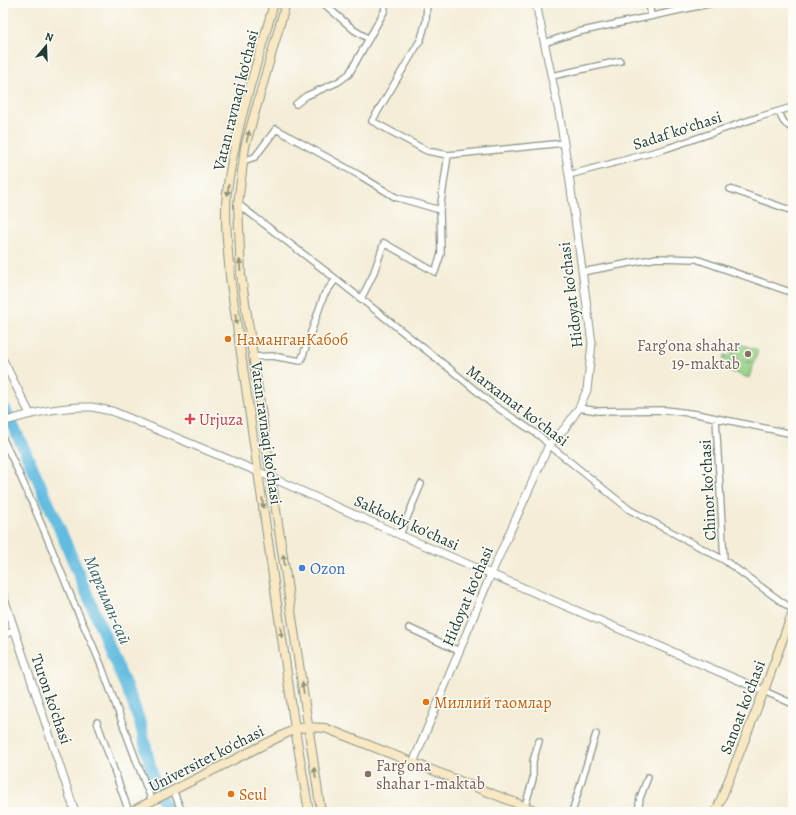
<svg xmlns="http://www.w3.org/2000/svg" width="796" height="815" font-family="Alegreya,serif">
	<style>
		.green { fill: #96d185; stroke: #5a875c }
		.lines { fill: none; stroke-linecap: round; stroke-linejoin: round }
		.river { stroke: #62bce0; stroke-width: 12 }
		.minor-casing { stroke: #8a9586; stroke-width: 8 }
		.tertiary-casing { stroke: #8a9586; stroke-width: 9 }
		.secondary-casing { stroke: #8a9586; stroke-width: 10 }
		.minor { stroke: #fff; stroke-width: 5.5 }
		.tertiary { stroke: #fff; stroke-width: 7 }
		.secondary { stroke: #f8e8c3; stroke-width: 8 }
		.oneway { fill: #8c927c }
		.food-dot { fill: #e8710a; stroke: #fdfcf7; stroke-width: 1.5 }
		.education-dot { fill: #8d6e63; stroke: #fdfcf7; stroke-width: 1.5 }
		.health-dot { fill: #e0444e; stroke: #fdfcf7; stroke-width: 1.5 }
		.shop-dot { fill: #3f7fe0; stroke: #fdfcf7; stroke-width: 1.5 }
		.labels { text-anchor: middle; stroke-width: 3; stroke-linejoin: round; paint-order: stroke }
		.street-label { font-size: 16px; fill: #1f3d34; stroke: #fdfcf7 }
		.food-label { font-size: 16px; fill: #c56008; stroke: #fdfcf7; text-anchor: start }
		.education-label { font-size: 16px; fill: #785e54; stroke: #fdfcf7; text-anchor: end }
		.health-label { font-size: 16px; fill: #be3a42; stroke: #fdfcf7; text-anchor: start }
		.shop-label { font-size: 16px; fill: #366cbe; stroke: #fdfcf7; text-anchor: start }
		.water-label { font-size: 17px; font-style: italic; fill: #336368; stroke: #fdfcf7 }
	</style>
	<rect width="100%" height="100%" fill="#fdfcf7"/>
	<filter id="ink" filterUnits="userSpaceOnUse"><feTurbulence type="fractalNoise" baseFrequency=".025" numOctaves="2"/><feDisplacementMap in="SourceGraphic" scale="8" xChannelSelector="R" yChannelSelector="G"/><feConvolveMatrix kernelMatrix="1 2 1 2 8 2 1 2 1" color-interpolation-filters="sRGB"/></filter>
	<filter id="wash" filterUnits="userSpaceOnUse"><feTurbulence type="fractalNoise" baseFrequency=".012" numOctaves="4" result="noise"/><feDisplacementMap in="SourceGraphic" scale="16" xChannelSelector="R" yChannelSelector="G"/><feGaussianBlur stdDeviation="0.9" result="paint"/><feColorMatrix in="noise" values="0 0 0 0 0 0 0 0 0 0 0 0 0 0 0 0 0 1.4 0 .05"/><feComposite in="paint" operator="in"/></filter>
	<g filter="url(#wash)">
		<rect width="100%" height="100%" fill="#f4edd8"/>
		<!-- green -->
		<path class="green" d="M 734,342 L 758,350 L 754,363 L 730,354 Z
			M 725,355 L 753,364 L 749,378 L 721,368 Z"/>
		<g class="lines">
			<!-- river -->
			<path class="river" d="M 3,406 C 52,503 90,604 133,703 L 141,726 L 153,779 L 167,812"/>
		</g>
	</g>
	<g filter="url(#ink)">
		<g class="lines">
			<!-- minor casing -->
			<g class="minor-casing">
				<path id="minor" d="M 323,3 L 354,30 L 369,39
					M 427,3 L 426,21 L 421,39 L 372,121 L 427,151 L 448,155 L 564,143
					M 649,3 L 651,16
					M 544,43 L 578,32 L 713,3
					M 552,76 L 620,61
					M 296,104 L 306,96 L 338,82 L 349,74 L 385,10 L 384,3
					M 779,111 C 782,120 784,125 793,128
					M 243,161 L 255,157 L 276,129 L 359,175 L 395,197 L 440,210
					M 569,175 L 665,149 L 759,117 L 793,107
					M 730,189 L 793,211
					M 238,204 L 336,279 L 450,369 L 492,404 L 540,436 L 549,445 L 630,510 L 724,560 L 793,610
					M 582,272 L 657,258 L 696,259 L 793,293
					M 361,299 L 373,275 L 384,243 L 435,272 L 441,254 L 440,210 L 448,155
					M 253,357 L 272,356 L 301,361 L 324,295 L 336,279
					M 579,408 L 598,411 L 665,410 L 697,414 L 793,434
					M 716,419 L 724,560
					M 3,439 C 29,493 51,546 73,601 C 83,625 95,648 104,673 C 120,716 135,759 152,801
					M 400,535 L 421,484
					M 409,628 L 459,651
					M 3,636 L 14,630
					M 764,691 L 793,704
					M 97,722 L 129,812
					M 173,790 L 182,812
					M 525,806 L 533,779 L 533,761 L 539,741
					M 572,812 L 596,734
					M 638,812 L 640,798 L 648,777"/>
			</g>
			<!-- tertiary casing -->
			<g class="tertiary-casing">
				<path id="tertiary" d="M 3,360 L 30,414
					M 3,422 C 31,413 62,406 91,407 C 98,408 105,410 112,411 L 259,472 L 400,535 L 764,691
					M 3,595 L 75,812
					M 413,763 L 491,574 L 549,445 L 565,428 L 579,408 L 587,390 L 592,343 L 569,175 L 559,112 L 536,3"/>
			</g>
			<!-- secondary casing -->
			<g class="secondary-casing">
				<path id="secondary" d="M 274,3 C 257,65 235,127 227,192 C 224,219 228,249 230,277 L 295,729 L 309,812
					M 286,3 L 245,147 L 238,204 L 241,275 L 321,812
					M 130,812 L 295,729 L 308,727 L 325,728 L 539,812
					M 716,812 L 764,691 L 793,611"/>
			</g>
			<!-- minor -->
			<use href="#minor" class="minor"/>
			<!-- tertiary -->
			<use href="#tertiary" class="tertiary"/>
			<!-- secondary -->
			<use href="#secondary" class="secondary"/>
		</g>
		<!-- one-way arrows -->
		<defs><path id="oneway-solid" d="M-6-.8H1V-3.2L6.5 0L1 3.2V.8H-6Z"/></defs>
		<g class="oneway">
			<use href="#oneway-solid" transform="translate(248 136) rotate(-76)"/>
			<use href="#oneway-solid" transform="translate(228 190) rotate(96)"/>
			<use href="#oneway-solid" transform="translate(240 265) rotate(-94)"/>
			<use href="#oneway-solid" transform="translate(236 319) rotate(82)"/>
			<use href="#oneway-solid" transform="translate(263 503) rotate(82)"/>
			<use href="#oneway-solid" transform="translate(284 560) rotate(-98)"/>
			<use href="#oneway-solid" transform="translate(281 632) rotate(82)"/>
			<use href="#oneway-solid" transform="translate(303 688) rotate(-98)"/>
			<use href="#oneway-solid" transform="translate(315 773) rotate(-99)"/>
		</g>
	</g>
	<!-- markers -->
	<g class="food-dot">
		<circle cx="228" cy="339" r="4"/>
		<circle cx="426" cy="702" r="4"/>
		<circle cx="231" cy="794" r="4"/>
	</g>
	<g class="education-dot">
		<circle cx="748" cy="354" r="4"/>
		<circle cx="368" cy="774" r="4"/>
	</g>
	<path class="health-dot" d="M188 413h4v4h4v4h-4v4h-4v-4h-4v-4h4z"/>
	<circle class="shop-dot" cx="302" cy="568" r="4"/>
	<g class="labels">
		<!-- street labels -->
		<g class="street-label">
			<text transform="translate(235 100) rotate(-76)" y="6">Vatan ravnaqi ko'chasi</text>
			<text transform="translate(677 130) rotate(-18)" y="6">Sadaf koʻchasi</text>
			<text transform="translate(570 295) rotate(-97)" y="6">Hidoyat ko'chasi</text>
			<text transform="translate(518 405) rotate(37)" y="6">Marxamat koʻchasi</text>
			<text transform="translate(267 433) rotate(82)" y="6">Vatan ravnaqi ko'chasi</text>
			<text transform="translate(707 490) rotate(-93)" y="6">Chinor koʻchasi</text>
			<text transform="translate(407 522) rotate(24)" y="6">Sakkokiy ko'chasi</text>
			<text transform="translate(467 596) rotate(-67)" y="6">Hidoyat ko'chasi</text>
			<text transform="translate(52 699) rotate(71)" y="6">Turon ko'chasi</text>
			<text transform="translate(742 707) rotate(-69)" y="6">Sanoat ko'chasi</text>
			<text transform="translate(206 758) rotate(-27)" y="6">Universitet ko'chasi</text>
		</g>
		<!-- food labels -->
		<g class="food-label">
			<text x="236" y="345">НаманганКабоб</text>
			<text x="434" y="708">Миллий таомлар</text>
			<text x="239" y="800">Seul</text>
		</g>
		<!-- education labels -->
		<g class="education-label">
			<text x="740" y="351">Farg'ona shahar<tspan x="740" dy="18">19-maktab</tspan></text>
			<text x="376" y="771" text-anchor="start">Farg'ona<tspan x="376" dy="18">shahar 1-maktab</tspan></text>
		</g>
		<!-- health labels -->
		<g class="health-label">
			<text x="199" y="425">Urjuza</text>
		</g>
		<!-- shop labels -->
		<g class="shop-label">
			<text x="310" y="574">Ozon</text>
		</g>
		<!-- water labels -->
		<g class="water-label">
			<text transform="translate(108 600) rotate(67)" y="6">Маргилан-сай</text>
		</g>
	</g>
	<!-- margin -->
	<rect width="796" height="815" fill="none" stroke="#fdfcf7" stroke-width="16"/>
	<!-- north arrow -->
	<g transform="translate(46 46) rotate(19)" stroke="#fdfcf7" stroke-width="3" paint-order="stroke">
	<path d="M0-3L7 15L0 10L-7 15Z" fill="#1f3d34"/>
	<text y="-6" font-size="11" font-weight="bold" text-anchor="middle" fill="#1f3d34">N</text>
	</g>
</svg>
